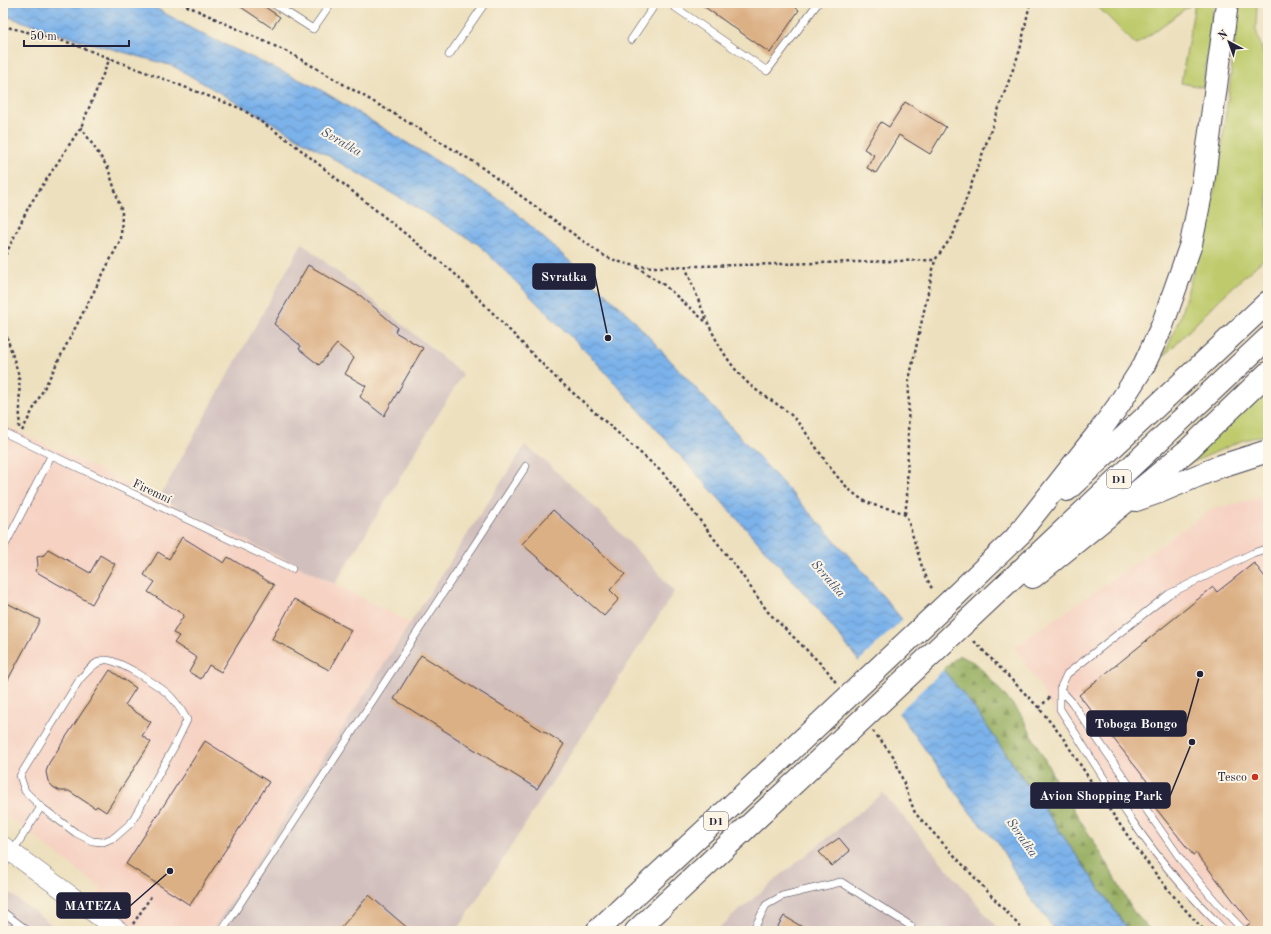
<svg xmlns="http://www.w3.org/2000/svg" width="1271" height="934" font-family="'Old Standard TT',serif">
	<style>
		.built { fill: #f6d2c3 }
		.industrial { fill: #d1bfbd }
		.grass { fill: #beca6c; stroke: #707654 }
		.forest { fill: url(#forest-firs); stroke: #5c684e }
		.water { fill: url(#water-waves); stroke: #4f6a92 }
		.pier { fill: #ede0be }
		.building { fill: #dcb085 }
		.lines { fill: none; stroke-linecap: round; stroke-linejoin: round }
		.lane-casing { stroke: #403e4f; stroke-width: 8 }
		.secondary-casing { stroke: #403e4f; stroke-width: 20 }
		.highway-casing { stroke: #403e4f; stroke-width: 24 }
		.path { stroke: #403e4f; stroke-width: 2.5; stroke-dasharray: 3 3; stroke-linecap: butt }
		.lane { stroke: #fff; stroke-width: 7 }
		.secondary { stroke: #fff; stroke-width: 19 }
		.highway { stroke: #fff; stroke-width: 22 }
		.highway-bridge-casing { stroke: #403e4f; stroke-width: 24; stroke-linecap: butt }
		.highway-bridge { stroke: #fff; stroke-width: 22 }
		.poi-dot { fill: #c8321e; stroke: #fcf5e5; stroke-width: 1.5 }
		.labels { text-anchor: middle; stroke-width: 4; stroke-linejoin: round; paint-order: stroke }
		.shield { fill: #fcf5e5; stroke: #63616e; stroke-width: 1 }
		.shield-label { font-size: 11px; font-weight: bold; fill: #22223b }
		.street-label { font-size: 12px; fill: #22223b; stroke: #fcf5e5 }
		.poi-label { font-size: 12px; fill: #22223b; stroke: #fcf5e5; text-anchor: end }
		.water-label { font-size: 13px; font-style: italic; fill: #425478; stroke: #fcf5e5 }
		.leader { fill: none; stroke: #22223b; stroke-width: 1.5 }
		.callout-dot { fill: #22223b; stroke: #fcf5e5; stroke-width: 1.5 }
		.callout { fill: #22223b; stroke: #22223b; stroke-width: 1.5 }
		.callout-label { font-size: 13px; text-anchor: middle; font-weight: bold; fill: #fff }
	</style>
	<defs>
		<pattern id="forest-firs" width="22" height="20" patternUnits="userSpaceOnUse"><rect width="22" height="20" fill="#96ae60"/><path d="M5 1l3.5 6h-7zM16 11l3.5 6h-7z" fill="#7a8d50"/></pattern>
		<pattern id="water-waves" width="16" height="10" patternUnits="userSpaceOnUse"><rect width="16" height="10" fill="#7cb2ea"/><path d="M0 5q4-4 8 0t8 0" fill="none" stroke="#6590bf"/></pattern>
	</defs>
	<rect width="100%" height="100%" fill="#fcf5e5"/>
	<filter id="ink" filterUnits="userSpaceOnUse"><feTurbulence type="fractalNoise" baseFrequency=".025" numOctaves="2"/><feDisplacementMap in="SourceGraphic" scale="8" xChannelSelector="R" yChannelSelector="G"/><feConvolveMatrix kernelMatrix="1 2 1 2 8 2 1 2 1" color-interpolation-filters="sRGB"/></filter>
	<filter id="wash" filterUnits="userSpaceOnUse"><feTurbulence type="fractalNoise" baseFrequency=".012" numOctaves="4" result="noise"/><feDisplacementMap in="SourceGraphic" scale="16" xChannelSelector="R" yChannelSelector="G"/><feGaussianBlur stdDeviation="0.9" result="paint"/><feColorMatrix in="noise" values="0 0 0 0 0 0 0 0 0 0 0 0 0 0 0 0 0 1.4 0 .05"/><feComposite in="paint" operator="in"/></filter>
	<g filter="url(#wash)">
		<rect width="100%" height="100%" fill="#ede0be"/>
		<!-- built -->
		<path class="built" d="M 3,424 L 159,498 L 335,584 L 410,623 L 212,931 L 135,931 L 96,901 L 102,889 L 3,813 Z
			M 1268,496 L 1268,931 L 1218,931 L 1170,879 L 1147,849 L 1067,729 L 1046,699 L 1041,687 L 1014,647 L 1074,606 L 1212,509 Z"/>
		<!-- industrial -->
		<path class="industrial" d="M 302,243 L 463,374 L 335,584 L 159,498 Z
			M 525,445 L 545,461 L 592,504 L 656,570 L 674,592 L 457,931 L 212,931 Z
			M 883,793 L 1000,931 L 715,931 L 775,880 Z
			M 3,887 L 20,901 L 60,931 L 3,931 Z"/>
		<!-- grass -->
		<path class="grass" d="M 1094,3 L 1193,3 L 1136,45 Z
			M 1195,3 L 1214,3 L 1203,87 L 1181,83 Z
			M 1239,3 L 1257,3 L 1256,30 L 1266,62 L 1268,65 L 1268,255 L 1222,297 L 1164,356 L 1180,317 L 1199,252 L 1217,180 L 1229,91 Z
			M 1268,384 L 1268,434 L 1241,441 L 1175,470 Z"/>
		<!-- forest -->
		<path class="forest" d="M 959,655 L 977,664 L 1020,713 L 1057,783 L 1102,855 L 1133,911 L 1151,931 L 1129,931 L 972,705 L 943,670 Z"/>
		<!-- water -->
		<path class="water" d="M 3,3 L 147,3 L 196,31 L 321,90 L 505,203 L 628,314 L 859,567 L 972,705 L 1129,931 L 1056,931 L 1028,895 L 998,843 L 972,815 L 902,717 L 820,611 L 596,362 L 478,244 L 276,125 L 173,66 L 62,35 L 3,15 Z"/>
		<!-- pier -->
		<path class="pier" d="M 904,618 L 945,668 L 897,714 L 858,662 Z"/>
		<g id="blocks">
			<!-- building -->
			<path class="building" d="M 235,3 L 259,3 L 280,17 L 272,28 Z
				M 699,3 L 789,3 L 799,10 L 770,53 Z
				M 905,102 L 946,127 L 930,154 L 899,135 L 876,173 L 867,168 L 874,155 L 864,149 L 881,122 L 889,127 Z
				M 308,265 L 361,296 L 397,327 L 395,332 L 423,348 L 384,416 L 360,397 L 366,386 L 345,374 L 354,358 L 337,344 L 319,365 L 299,349 L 301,346 L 274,324 Z
				M 553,510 L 625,574 L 610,590 L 619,599 L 604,616 L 522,544 Z
				M 182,537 L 224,563 L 228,557 L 274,585 L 221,672 L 209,665 L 201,679 L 189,672 L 197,658 L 174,643 L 179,636 L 173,633 L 184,615 L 148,592 L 155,582 L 144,575 L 158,552 L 169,559 Z
				M 48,549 L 90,573 L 100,555 L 115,564 L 92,604 L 35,571 L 38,565 L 37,557 L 44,555 Z
				M 1254,563 L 1268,581 L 1268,931 L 1249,931 L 1246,926 L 1251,923 L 1196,853 L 1193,855 L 1146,796 L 1154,790 L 1079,695 L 1213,587 L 1217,592 Z
				M 294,599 L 351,630 L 329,670 L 272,639 Z
				M 3,601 L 40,620 L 3,689 Z
				M 421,655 L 564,744 L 537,789 L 394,699 Z
				M 110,670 L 136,688 L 125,705 L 151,722 L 142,736 L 151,742 L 106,812 L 97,806 L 95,808 L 69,791 L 60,791 L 53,787 L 48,781 L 46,772 L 49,763 Z
				M 205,741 L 269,782 L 190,905 L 126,864 Z
				M 839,838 L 850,851 L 832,866 L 819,852 Z
				M 369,895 L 411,931 L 338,931 Z
				M 784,916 L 809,931 L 775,931 Z"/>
		</g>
	</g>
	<g filter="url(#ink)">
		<use href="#blocks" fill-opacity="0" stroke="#403e4f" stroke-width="1"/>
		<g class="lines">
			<!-- lane casing -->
			<g class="lane-casing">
				<path id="lane" d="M 272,3 L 313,29 L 331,3
					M 669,3 L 767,71 L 818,3
					M 631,40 L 656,3
					M 449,55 L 485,3
					M 3,432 L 292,569
					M 3,549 L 51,456
					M 1060,689 L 1060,709 C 1098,768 1134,831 1181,884 C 1195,900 1210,916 1225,931
					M 3,866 L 41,807 L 25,791 L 20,776 L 80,679 C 87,672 94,662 104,660 C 116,658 156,684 167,693 C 175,700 182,711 187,720 L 174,747 L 131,823 L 115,837 L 103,842 L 92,841 L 76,833 L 41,807
					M 3,912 L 28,931
					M 222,931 L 526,466
					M 753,931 L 766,905 L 782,896 L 841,882 L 911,926
					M 1244,931 L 1215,901 L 1182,861 L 1071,701 L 1060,689 L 1067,674 L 1169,594 L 1253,553 L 1268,548"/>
			</g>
			<!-- secondary casing -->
			<g class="secondary-casing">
				<path id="secondary" d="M 3,846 L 119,931"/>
			</g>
			<!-- highway casing -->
			<g class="highway-casing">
				<path id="highway" d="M 1067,490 L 1268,302
					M 1136,500 L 1159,492 L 1221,466 L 1268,451
					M 1013,541 L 1099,432 L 1118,406 L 1144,365 L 1162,326 L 1191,244 L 1203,184 L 1227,3
					M 1033,577 L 1123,504 L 1190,448 L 1268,373
					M 953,598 L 1023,531
					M 969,619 L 1268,338
					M 597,931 L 787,754
					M 636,931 L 803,775"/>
			</g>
			<!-- path -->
			<path class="path" d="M 181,3 L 290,53 L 391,112 L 474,162 L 601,254 C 622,265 638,267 661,267 L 935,260 L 953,235 L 1020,50 L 1030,3
				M 3,26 L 67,42 L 242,109 L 291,142 L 453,272 L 554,376 L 663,473 L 737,568 L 768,612 L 826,669 L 837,684
				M 3,260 L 29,206 L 81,127 L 110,58
				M 685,266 C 701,305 713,346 743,378 C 758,395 780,403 795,419 C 815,442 828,470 851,491 C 857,496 863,501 871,504 C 881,508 901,509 907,517 L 923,570 L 933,591
				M 637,267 L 664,285 L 706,322
				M 3,333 L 6,334 L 19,376 L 20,410 L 19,428
				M 22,431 L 121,239 L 122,212 L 108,168 L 81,127
				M 905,514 L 907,499 L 909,380 L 935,260
				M 974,641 L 1039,708 L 1063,738 C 1107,806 1149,873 1205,931
				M 1039,708 L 1050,697
				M 873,731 L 894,757 L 915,813 L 1024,931
				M 133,924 L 152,895"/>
			<!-- lane -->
			<use href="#lane" class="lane"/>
			<!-- secondary -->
			<use href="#secondary" class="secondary"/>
			<!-- highway -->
			<use href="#highway" class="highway"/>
			<!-- highway-bridge casing -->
			<g class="highway-bridge-casing">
				<path id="highway-bridge" d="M 787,754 L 953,598
					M 803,775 L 969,619"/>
			</g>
			<!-- highway-bridge -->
			<use href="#highway-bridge" class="highway-bridge"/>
		</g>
	</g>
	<!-- markers -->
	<circle class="poi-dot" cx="1255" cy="777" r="4"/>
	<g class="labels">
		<!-- shield labels -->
		<g class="shield">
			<rect x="1107" y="470" width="24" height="18" rx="3"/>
			<rect x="704" y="812" width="24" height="18" rx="3"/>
		</g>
		<g class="shield-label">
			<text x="1119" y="483">D1</text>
			<text x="716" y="825">D1</text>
		</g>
		<!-- street labels -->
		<g class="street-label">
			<text transform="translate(152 491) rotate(25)" y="4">Firemní</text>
		</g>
		<!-- poi labels -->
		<g class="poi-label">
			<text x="1247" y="781">Tesco</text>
		</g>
		<!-- water labels -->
		<g class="water-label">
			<text transform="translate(342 141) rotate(30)" y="5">Svratka</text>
			<text transform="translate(829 578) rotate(49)" y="5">Svratka</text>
			<text transform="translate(1023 837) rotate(55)" y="5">Svratka</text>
		</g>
	</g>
	<!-- callouts -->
	<path class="leader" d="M608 338L595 276M1200 674L1186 724M1192 742L1170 796M170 871L130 906"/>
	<g class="callout-dot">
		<circle cx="608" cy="338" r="4"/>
		<circle cx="1200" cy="674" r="4"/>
		<circle cx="1192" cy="742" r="4"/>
		<circle cx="170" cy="871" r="4"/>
	</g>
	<g class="callout">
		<rect x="533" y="264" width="62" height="25" rx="4"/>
		<rect x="1087" y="711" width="99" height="25" rx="4"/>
		<rect x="1031" y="783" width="139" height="25" rx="4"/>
		<rect x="57" y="893" width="73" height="25" rx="4"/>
	</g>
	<g class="callout-label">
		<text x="564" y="281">Svratka</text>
		<text x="1136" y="728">Toboga Bongo</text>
		<text x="1101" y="800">Avion Shopping Park</text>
		<text x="93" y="910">MATEZA</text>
	</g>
	<!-- margin -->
	<rect width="1271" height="934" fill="none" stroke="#fcf5e5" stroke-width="16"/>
	<!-- north arrow -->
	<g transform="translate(1229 42) rotate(319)" stroke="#fcf5e5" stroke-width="3" paint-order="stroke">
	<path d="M0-3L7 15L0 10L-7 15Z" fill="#22223b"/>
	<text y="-6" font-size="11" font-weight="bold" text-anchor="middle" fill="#22223b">N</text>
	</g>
	<!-- scale -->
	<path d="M24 40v6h105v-6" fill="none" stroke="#22223b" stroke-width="2"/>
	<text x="30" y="40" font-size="12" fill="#22223b" stroke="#fcf5e5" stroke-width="3" paint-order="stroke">50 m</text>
</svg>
